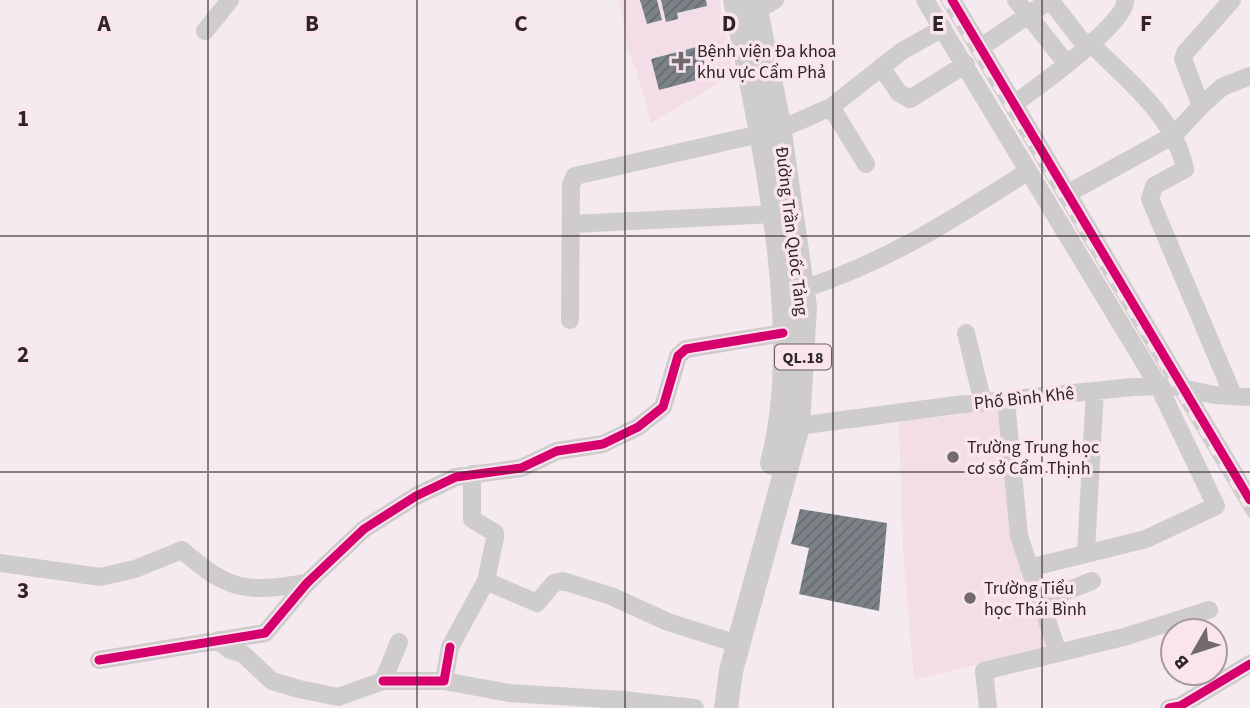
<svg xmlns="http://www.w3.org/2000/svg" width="1250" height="708" font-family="'Source Sans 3',sans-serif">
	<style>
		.built { fill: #f3dee7 }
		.building { fill: url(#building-hatch) }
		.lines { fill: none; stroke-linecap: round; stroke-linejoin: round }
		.minor { stroke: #cfcccd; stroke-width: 18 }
		.highway { stroke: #cfcccd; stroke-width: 24 }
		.rail-casing { stroke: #d0cdce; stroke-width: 6 }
		.rail { stroke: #fae5ee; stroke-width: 3.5; stroke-dasharray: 10; stroke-linecap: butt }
		.cycleway-casing { stroke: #fae5ee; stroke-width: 13 }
		.cycleway { stroke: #d6006c; stroke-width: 9 }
		.grid { fill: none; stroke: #2d2528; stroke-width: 2; stroke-opacity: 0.55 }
		.poi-dot { fill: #736a6e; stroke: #fae5ee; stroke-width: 2.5 }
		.labels { text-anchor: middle; stroke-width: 7; stroke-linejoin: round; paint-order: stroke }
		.shield { fill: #fae5ee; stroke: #6a5f63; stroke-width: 2 }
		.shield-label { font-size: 16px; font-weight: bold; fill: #2d2528 }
		.poi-label { font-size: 18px; fill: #2d2528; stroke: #fae5ee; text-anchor: start }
		.street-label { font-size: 18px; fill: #2d2528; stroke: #fae5ee }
		.grid-label { font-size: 23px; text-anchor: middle; font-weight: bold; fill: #2d2528; stroke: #fae5ee; stroke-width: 7; stroke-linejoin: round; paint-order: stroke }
	</style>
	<defs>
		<pattern id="building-hatch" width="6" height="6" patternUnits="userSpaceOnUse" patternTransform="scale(1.75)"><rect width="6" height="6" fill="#7c8388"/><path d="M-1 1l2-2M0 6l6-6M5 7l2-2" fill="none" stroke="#666b6f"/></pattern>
	</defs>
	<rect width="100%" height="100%" fill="#f5eaef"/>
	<!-- built -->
	<path class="built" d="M 619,0 L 719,0 L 733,75 L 651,123 L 637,72 L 628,50 Z
		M 1002,409 L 1049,647 L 914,680 L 903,549 L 899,422 Z"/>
	<!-- building -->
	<path class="building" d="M 640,0 L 657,0 L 662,20 L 647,24 Z
		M 661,0 L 706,0 L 707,6 L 677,13 L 678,19 L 666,22 Z
		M 700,46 L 708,77 L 659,90 L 651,59 Z
		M 800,509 L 887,523 L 879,611 L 799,594 L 809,548 L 791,544 Z"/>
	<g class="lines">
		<!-- minor -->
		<path class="minor" d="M 925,0 L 1159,387 L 1216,506 L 1146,539 L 1029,568
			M 952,0 L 1250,500
			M 1016,0 L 1067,64
			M 1050,0 L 1085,45
			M 756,11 L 775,0
			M 205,31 L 230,0
			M 1089,42 C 1126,79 1174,115 1185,169 L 1154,186 L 1150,199 L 1233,395
			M 980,48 L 1050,0
			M 881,67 L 899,93 L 910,99 L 966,64
			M 1014,104 C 1036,88 1124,25 1125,2
			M 1201,106 L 1222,87 L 1250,76
			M 831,107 L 866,164
			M 779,130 L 831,107 L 902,51 L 943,28
			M 1067,194 L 1174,135 L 1201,106 L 1183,59 L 1185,53 L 1232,0
			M 572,224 L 772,214
			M 803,289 C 889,261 952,220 1027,172
			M 570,320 L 571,185 L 575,176 L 760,134
			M 966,333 L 983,403
			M 1006,401 L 1019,536 L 1058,653
			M 798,426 L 956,405 L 1133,387 L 1172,386 L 1215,395 L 1250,397
			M 1086,551 L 1095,391
			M 0,563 L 100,577 L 135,569 L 182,550 C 229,591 245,593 307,583
			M 486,581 L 537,603 L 554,583 L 563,581 L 611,596 L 668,622 L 725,640
			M 1041,601 L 1092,581
			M 218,640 L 230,650 L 243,654 L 272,681 L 299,689 L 338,697 L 383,681 L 399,642
			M 99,660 L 265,633 L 307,583 L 364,529 L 416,496 L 456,477 L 521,468 L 557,451 L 603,444 L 638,427 L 663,407 L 678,356 L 686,349 L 783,333
			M 383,681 L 444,681 L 509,693 L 623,700 L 695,708
			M 444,681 L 450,647 L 486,581 L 495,538 L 495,533 L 472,519 L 472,474
			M 988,708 L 984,671 L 1124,637 L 1209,610
			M 1169,708 L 1180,706 L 1250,664"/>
		<!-- highway -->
		<path class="highway" d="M 735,0 C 761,136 808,329 772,463
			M 726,708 L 731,671 L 798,426 L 805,307 L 778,119 L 754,0"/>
		<!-- rail casing -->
		<g class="rail-casing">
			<path id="rail" d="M 943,0 L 1250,514"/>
		</g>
		<!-- rail -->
		<use href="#rail" class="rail"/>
		<!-- cycleway casing -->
		<g class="cycleway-casing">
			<path id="cycleway" d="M 952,0 L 1250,500
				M 99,660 L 265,633 L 307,583 L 364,529 L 416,496 L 456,477 L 521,468 L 557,451 L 603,444 L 638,427 L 663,407 L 678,356 L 686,349 L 783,333
				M 383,681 L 444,681 L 450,647
				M 1169,708 L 1180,706 L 1250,664"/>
		</g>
		<!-- cycleway -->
		<use href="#cycleway" class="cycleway"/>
	</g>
	<!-- grid -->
	<path class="grid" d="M 208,0 L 208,708M 417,0 L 417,708M 625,0 L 625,708M 833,0 L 833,708M 1042,0 L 1042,708M 0,236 L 1250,236M 0,472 L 1250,472"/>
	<!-- markers -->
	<g class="poi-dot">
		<path d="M677.5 50.5h7v7h7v7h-7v7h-7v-7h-7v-7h7z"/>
		<circle cx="953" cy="457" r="7"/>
		<circle cx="970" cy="598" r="7"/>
	</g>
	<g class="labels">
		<!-- shield labels -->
		<rect class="shield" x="775" y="344.5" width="56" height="25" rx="5"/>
		<g class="shield-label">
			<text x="803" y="363">QL.18</text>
		</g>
		<!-- poi labels -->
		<g class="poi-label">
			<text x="697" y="57">Bệnh viện Đa khoa<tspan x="697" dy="21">khu vực Cẩm Phả</tspan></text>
			<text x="967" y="453">Trường Trung học<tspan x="967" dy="21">cơ sở Cẩm Thịnh</tspan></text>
			<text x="984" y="594">Trường Tiểu<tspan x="984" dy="21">học Thái Bình</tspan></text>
		</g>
		<!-- street labels -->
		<g class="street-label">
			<text transform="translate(792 231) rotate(83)" y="6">Đường Trần Quốc Tảng</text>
			<text transform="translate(1024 398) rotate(-6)" y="6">Phố Bình Khê</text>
		</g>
	</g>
	<g class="grid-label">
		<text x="104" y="31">A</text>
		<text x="312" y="31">B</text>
		<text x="521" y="31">C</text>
		<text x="729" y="31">D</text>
		<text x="938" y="31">E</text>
		<text x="1146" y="31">F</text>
		<text x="23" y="126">1</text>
		<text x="23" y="362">2</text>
		<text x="23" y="598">3</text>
	</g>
	<!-- north arrow -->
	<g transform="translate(1194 652) rotate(231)"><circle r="33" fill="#fae5ee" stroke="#a8989f" stroke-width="2"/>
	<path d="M0-5L12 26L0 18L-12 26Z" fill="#736a6e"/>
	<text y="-10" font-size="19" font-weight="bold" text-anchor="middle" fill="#2d2528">B</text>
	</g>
</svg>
